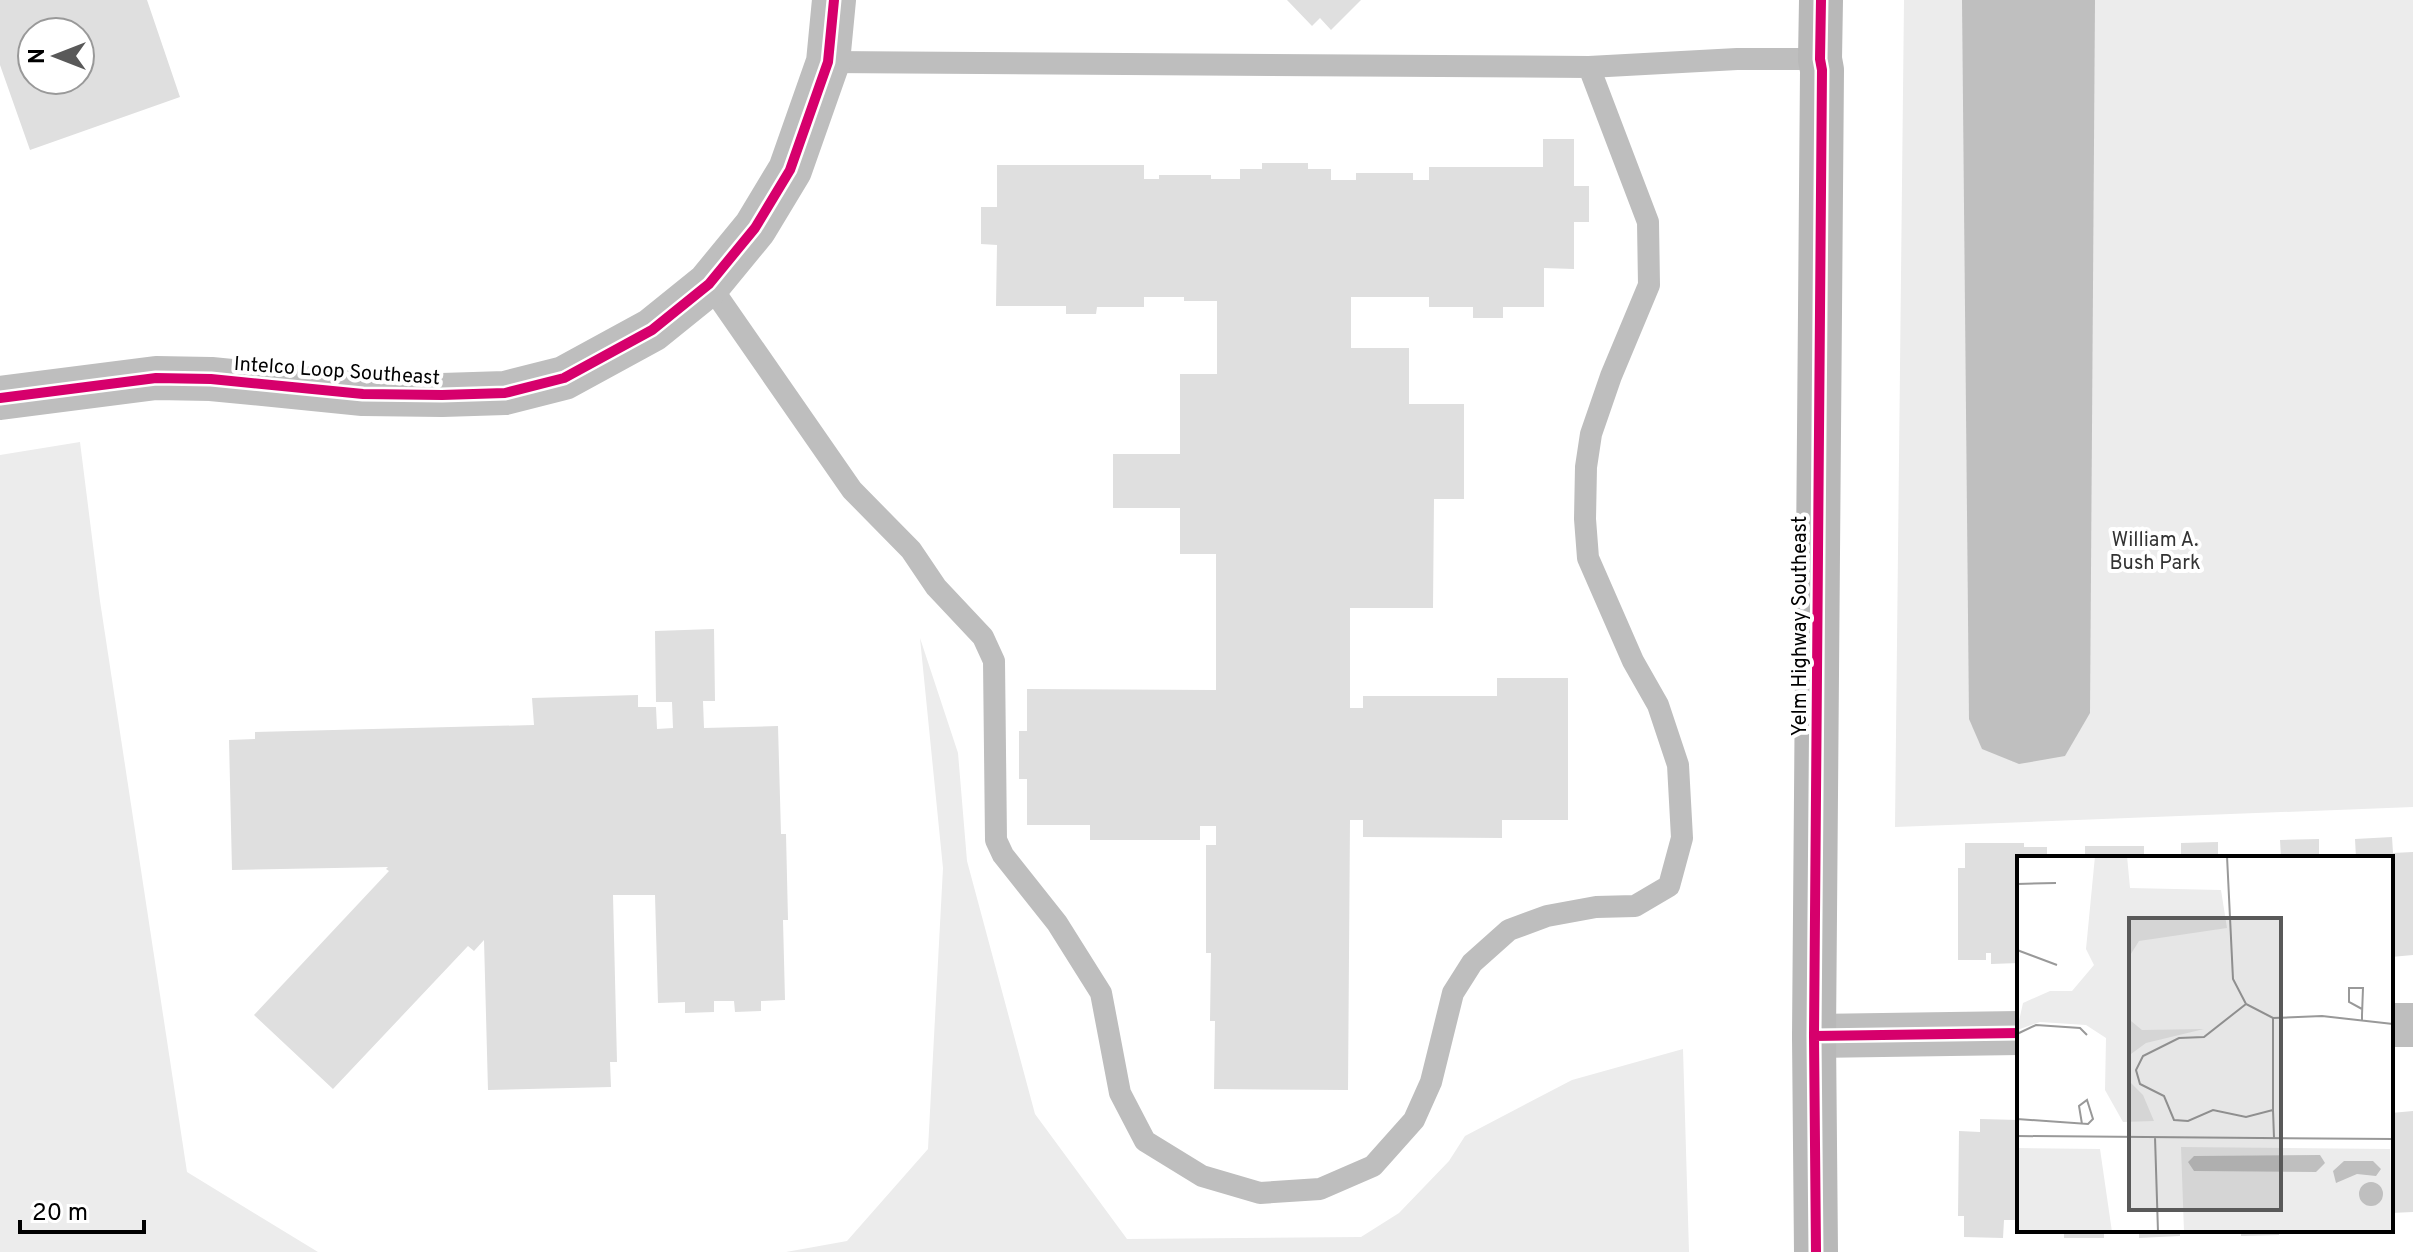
<svg xmlns="http://www.w3.org/2000/svg" width="2413" height="1252" font-family="Overpass,sans-serif">
	<style>
		.green { fill: #ececec }
		.water { fill: #bfbfbf }
		.building { fill: #dfdfdf; fill-rule: evenodd }
		.lines { fill: none; stroke-linecap: round; stroke-linejoin: round }
		.lane { stroke: #bebebe; stroke-width: 22 }
		.street { stroke: #bebebe; stroke-width: 44 }
		.secondary { stroke: #b8b8b8; stroke-width: 44 }
		.cycleway-casing { stroke: #fff; stroke-width: 15 }
		.cycleway { stroke: #d6006c; stroke-width: 10 }
		.labels { text-anchor: middle; stroke-width: 8; stroke-linejoin: round; paint-order: stroke }
		.street-label { font-size: 20px; fill: #000; stroke: #fff }
		.park-label { font-size: 20px; fill: #333; stroke: #fff }
		.inset-road { fill: none; stroke: #999; stroke-width: 2 }
		.view { fill: #595959; fill-opacity: 0.15; stroke: #595959; stroke-width: 4 }
		.inset-edge { fill: none; stroke: #000; stroke-width: 4 }
	</style>
	<rect width="100%" height="100%" fill="#fff"/>
	<!-- green -->
	<path class="green" d="M 1904,0 L 2413,0 L 2413,807 L 1895,827 Z
		M 80,442 L 100,601 L 187,1172 L 318,1252 L 0,1252 L 0,455 Z
		M 920,638 L 958,753 L 967,861 L 1035,1114 L 1127,1239 L 1361,1237 L 1399,1213 L 1449,1161 L 1465,1136 L 1572,1080 L 1683,1049 L 1689,1252 L 786,1252 L 847,1241 L 928,1149 L 943,868 Z"/>
	<!-- water -->
	<path class="water" d="M 1962,0 L 2095,0 L 2090,713 L 2065,756 L 2019,764 L 1982,749 L 1969,719 Z"/>
	<!-- building -->
	<path class="building" d="M 0,0 L 147,0 L 180,97 L 30,150 L 0,65 ZM 32,32 L 80,32 L 80,80 L 32,80 Z
		M 1287,0 L 1361,0 L 1331,30 L 1320,18 L 1312,26 Z
		M 1543,139 L 1574,139 L 1574,186 L 1589,186 L 1589,222 L 1574,222 L 1574,269 L 1544,268 L 1544,307 L 1503,307 L 1503,318 L 1473,318 L 1473,307 L 1429,307 L 1429,297 L 1351,297 L 1351,348 L 1409,348 L 1409,404 L 1464,404 L 1464,499 L 1434,499 L 1433,608 L 1350,608 L 1350,708 L 1363,708 L 1363,696 L 1497,696 L 1497,678 L 1568,678 L 1568,820 L 1502,820 L 1502,838 L 1363,837 L 1363,820 L 1350,820 L 1348,1090 L 1214,1089 L 1215,1021 L 1210,1021 L 1211,953 L 1206,953 L 1206,845 L 1216,845 L 1216,826 L 1200,826 L 1200,840 L 1090,840 L 1090,825 L 1027,825 L 1027,779 L 1019,779 L 1019,731 L 1027,731 L 1027,689 L 1216,690 L 1216,554 L 1180,554 L 1180,508 L 1113,508 L 1113,454 L 1180,454 L 1180,374 L 1217,374 L 1217,301 L 1184,301 L 1184,297 L 1144,297 L 1144,307 L 1097,307 L 1096,314 L 1066,314 L 1066,306 L 996,306 L 997,245 L 981,244 L 981,207 L 997,207 L 997,165 L 1144,165 L 1144,179 L 1159,179 L 1159,175 L 1211,175 L 1211,179 L 1240,179 L 1240,169 L 1262,169 L 1262,163 L 1308,163 L 1308,169 L 1331,169 L 1331,180 L 1356,180 L 1356,173 L 1413,173 L 1413,180 L 1429,180 L 1429,167 L 1543,167 Z
		M 714,629 L 715,701 L 703,701 L 704,728 L 778,726 L 781,834 L 786,834 L 788,920 L 783,920 L 785,1000 L 761,1001 L 761,1011 L 735,1012 L 734,1001 L 714,1001 L 714,1012 L 685,1013 L 685,1002 L 658,1003 L 655,895 L 613,895 L 617,1062 L 610,1062 L 611,1087 L 488,1090 L 484,940 L 474,951 L 468,946 L 333,1089 L 254,1015 L 389,871 L 386,869 L 388,867 L 232,870 L 229,740 L 255,739 L 255,732 L 534,725 L 532,698 L 638,695 L 638,707 L 656,707 L 657,729 L 673,728 L 672,702 L 656,702 L 655,631 Z
		M 2392,837 L 2393,853 L 2413,852 L 2413,955 L 2391,957 L 2391,858 L 2356,858 L 2355,839 Z
		M 2319,839 L 2319,858 L 2281,858 L 2280,840 Z
		M 2218,842 L 2218,858 L 2181,858 L 2181,843 Z
		M 1965,843 L 2024,843 L 2024,847 L 2047,847 L 2047,858 L 2019,858 L 2019,963 L 1991,964 L 1991,953 L 1986,953 L 1986,960 L 1958,960 L 1958,868 L 1965,868 Z
		M 2085,846 L 2144,846 L 2144,858 L 2085,858 Z
		M 2413,1111 L 2413,1212 L 2391,1213 L 2391,1113 Z
		M 1980,1119 L 2019,1120 L 2019,1220 L 2004,1220 L 2003,1238 L 1964,1237 L 1964,1216 L 1958,1216 L 1959,1131 L 1980,1132 Z
		M 2064,1230 L 2104,1230 L 2104,1238 L 2064,1238 Z
		M 2139,1230 L 2180,1230 L 2180,1236 L 2139,1238 Z
		M 2241,1230 L 2279,1230 L 2279,1235 L 2241,1236 Z"/>
	<g class="lines">
		<!-- lane -->
		<path class="lane" d="M 1589,67 L 1737,59 L 1820,59
			M 709,284 L 852,490 L 911,550 L 936,587 L 983,637 L 994,661 L 996,840 L 1003,855 L 1057,923 L 1101,993 L 1120,1093 L 1145,1141 L 1202,1176 L 1260,1193 L 1320,1189 L 1373,1166 L 1414,1120 L 1431,1082 L 1453,993 L 1472,963 L 1509,930 L 1547,916 L 1596,907 L 1635,906 L 1669,886 L 1682,838 L 1678,765 L 1658,705 L 1633,661 L 1588,558 L 1585,519 L 1586,467 L 1591,434 L 1611,376 L 1649,285 L 1648,222 L 1589,67 L 828,62"/>
		<!-- street -->
		<path class="street" d="M 0,398 L 156,378 L 211,379 L 363,394 L 442,395 L 505,393 L 564,378 L 652,330 L 709,284 L 755,228 L 790,170 L 828,62 L 834,0
			M 2391,1025 L 2413,1025
			M 1814,1036 L 2019,1033"/>
		<!-- secondary -->
		<path class="secondary" d="M 1816,1252 L 1814,1036 L 1822,70 L 1820,59 L 1821,0"/>
		<!-- cycleway casing -->
		<g class="cycleway-casing">
			<path id="cycleway" d="M 0,398 L 156,378 L 211,379 L 363,394 L 442,395 L 505,393 L 564,378 L 652,330 L 709,284 L 755,228 L 790,170 L 828,62 L 834,0
				M 1814,1036 L 2019,1033
				M 1816,1252 L 1814,1036 L 1822,70 L 1820,59 L 1821,0"/>
		</g>
		<!-- cycleway -->
		<use href="#cycleway" class="cycleway"/>
	</g>
	<g class="labels">
		<!-- street labels -->
		<g class="street-label">
			<text transform="translate(337 370) rotate(4)" y="7">Intelco Loop Southeast</text>
			<text transform="translate(1799 626) rotate(-90)" y="7">Yelm Highway Southeast</text>
		</g>
		<!-- park labels -->
		<g class="park-label">
			<text x="2155" y="546">William A.<tspan x="2155" dy="23">Bush Park</tspan></text>
		</g>
	</g>
	<!-- overview -->
	<g transform="translate(2017 856)">
		<rect width="376" height="376" fill="#fff"/>
		<path d="M 78,0 L 110,0 L 113,32 L 204,34 L 210,72 L 122,85 L 112,101 L 114,165 L 125,174 L 187,173 L 129,187 L 114,198 L 114,227 L 126,239 L 137,265 L 106,266 L 88,234 L 89,182 L 69,169 L 23,166 L 0,174 L 6,147 L 33,135 L 55,135 L 77,109 L 69,93 ZM 164,291 L 373,293 L 375,376 L 167,376 ZM 0,292 L 83,293 L 95,376 L 0,376 Z" fill="#ececec"/>
		<path d="M 303,299 L 308,307 L 299,316 L 177,315 L 171,306 L 177,300 ZM 327,305 L 356,305 L 364,313 L 359,320 L 340,318 L 319,327 L 316,315 ZM342 338a12 12 0 1 1 24 0a12 12 0 1 1-24 0Z" fill="#bfbfbf"/>
		<path class="inset-road" d="M 210,0 L 216,123 L 229,148 L 256,162 L 305,160 L 376,168M 0,28 L 39,27M 0,94 L 40,109M 229,148 L 187,181 L 162,182 L 126,200 L 119,214 L 123,228 L 147,240 L 157,264 L 171,265 L 196,254 L 229,261 L 256,254 L 256,162M 345,165 L 345,159 L 346,132 L 332,132 L 332,146 L 345,153M 0,178 L 19,169 L 63,172 L 70,179M 256,254 L 257,282M 0,263 L 71,268 L 76,263 L 70,244 L 62,250 L 65,268M 0,280 L 376,283M 138,281 L 141,376"/>
		<path class="view" d="M 112,62 L 264,62 L 264,354 L 112,354 Z"/>
		<rect width="376" height="376" class="inset-edge"/>
	</g>
	<!-- north arrow -->
	<g transform="translate(56 56) rotate(270)"><circle r="38" fill="#ffffff" stroke="#999999" stroke-width="2"/>
	<path d="M0-6L14 30L0 20L-14 30Z" fill="#595959"/>
	<text y="-12" font-size="22" font-weight="bold" text-anchor="middle" fill="#000000">N</text>
	</g>
	<!-- scale -->
	<path d="M20 1220v12h124v-12" fill="none" stroke="#000000" stroke-width="4"/>
	<text x="32" y="1220" font-size="24" fill="#000000" stroke="#ffffff" stroke-width="6" paint-order="stroke">20 m</text>
</svg>
